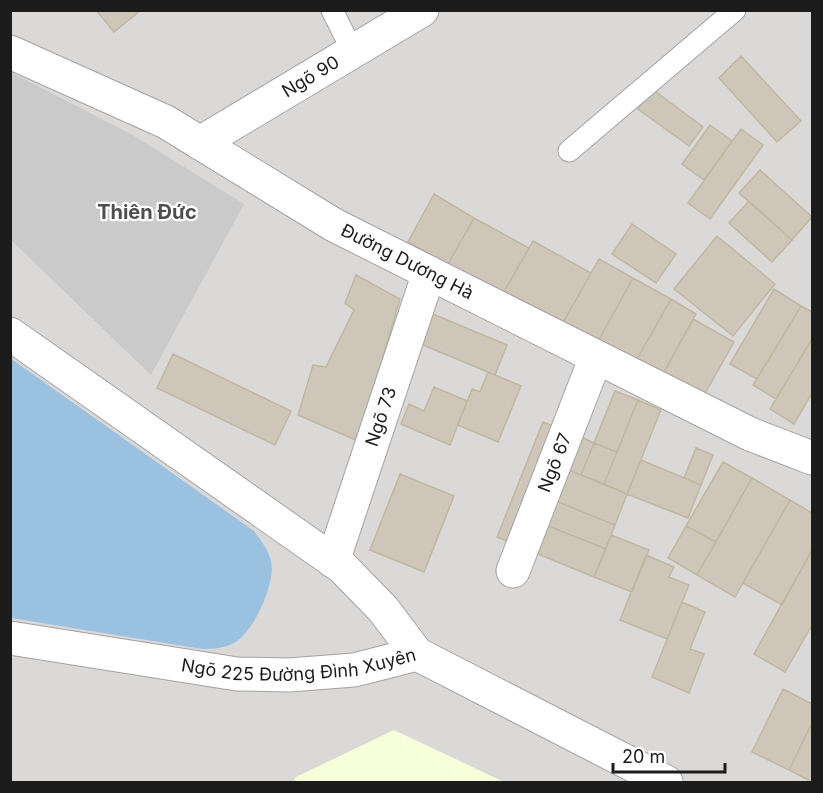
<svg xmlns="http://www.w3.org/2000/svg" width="823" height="793" font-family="Inter,sans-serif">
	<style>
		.residential { fill: #dad9d8 }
		.education { fill: #f6ffd8 }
		.religious { fill: #cacaca }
		.water { fill: #9bc1e1 }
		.building { fill: #cec7b9; stroke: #c1b7a1; stroke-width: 1.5 }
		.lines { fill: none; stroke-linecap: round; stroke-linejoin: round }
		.service-casing { stroke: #a3a3a3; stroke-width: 23 }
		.minor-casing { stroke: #a3a3a3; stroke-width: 35 }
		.tertiary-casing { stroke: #a3a3a3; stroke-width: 35 }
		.service { stroke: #fff; stroke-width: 21 }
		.minor { stroke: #fff; stroke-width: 33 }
		.tertiary { stroke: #fff; stroke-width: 33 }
		.labels { text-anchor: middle; stroke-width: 4.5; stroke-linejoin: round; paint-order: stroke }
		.street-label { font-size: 18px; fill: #1c1c1c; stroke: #fff }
		.neighbourhood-label { font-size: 20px; font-weight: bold; fill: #4f4f4f; stroke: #fff }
	</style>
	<rect width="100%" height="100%" fill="#eeede0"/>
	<!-- residential -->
	<path class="residential" d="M 11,11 L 812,11 L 812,782 L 11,782 Z"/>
	<!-- education -->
	<path class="education" d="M 394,730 L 504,782 L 293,782 L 296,777 Z"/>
	<!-- religious -->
	<path class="religious" d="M 10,72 L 129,133 L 244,204 L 151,375 L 11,240 Z"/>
	<!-- water -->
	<path class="water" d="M 10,358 L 254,531 C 262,542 272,554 272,569 C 271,591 254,631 234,643 C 224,648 214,649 202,649 L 11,618 Z"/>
	<!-- building -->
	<path class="building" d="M 96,10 L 141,10 L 114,32 Z
		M 741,56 L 801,121 L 777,142 L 719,78 Z
		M 652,89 L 703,127 L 689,146 L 638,109 Z
		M 710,125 L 732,141 L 704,180 L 682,164 Z
		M 741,129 L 763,145 L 710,219 L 688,203 Z
		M 760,170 L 812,217 L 792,240 L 739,193 Z
		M 434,194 L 474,218 L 448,264 L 408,242 Z
		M 749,201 L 792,240 L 772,262 L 729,223 Z
		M 474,218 L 529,248 L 502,295 L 448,264 Z
		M 632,224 L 676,254 L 656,283 L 612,254 Z
		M 717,236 L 775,284 L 733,336 L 674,289 Z
		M 533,241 L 591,273 L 560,328 L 502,295 Z
		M 599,259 L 633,278 L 595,347 L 560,328 Z
		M 356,275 L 400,299 L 358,441 L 298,415 L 313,365 L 326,367 L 354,310 L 345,303 Z
		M 633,278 L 671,299 L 632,368 L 595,347 Z
		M 774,289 L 801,306 L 757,379 L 730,364 Z
		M 671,299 L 696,314 L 658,383 L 632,368 Z
		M 801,306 L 812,312 L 812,339 L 776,399 L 753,385 Z
		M 428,312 L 507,345 L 495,375 L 416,342 Z
		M 693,319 L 734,342 L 698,406 L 658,383 Z
		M 812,339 L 812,393 L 794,424 L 770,409 Z
		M 173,354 L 291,411 L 275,445 L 157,388 Z
		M 488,372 L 521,386 L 498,442 L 458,425 L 472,389 L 480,392 Z
		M 434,387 L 467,401 L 450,445 L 401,424 L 409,404 L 424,411 Z
		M 615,391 L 638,400 L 617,452 L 594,443 Z
		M 638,400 L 661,410 L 627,494 L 604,484 Z
		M 543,422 L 572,433 L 526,549 L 497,537 Z
		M 572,433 L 594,443 L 581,475 L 559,466 Z
		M 594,443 L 617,452 L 604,484 L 581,475 Z
		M 696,448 L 713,455 L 701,485 L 684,478 Z
		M 641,460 L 701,485 L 688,518 L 627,494 Z
		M 723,462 L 752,478 L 716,542 L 686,526 Z
		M 559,466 L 627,494 L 615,525 L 546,497 Z
		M 400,474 L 454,496 L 424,572 L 370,550 Z
		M 752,478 L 790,500 L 735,597 L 697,575 Z
		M 546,497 L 615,525 L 606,549 L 536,521 Z
		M 790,500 L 812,513 L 812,550 L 782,605 L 743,583 Z
		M 536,521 L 606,549 L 594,577 L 526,549 Z
		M 686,526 L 716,542 L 697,575 L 668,558 Z
		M 611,535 L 649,550 L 632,592 L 594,577 Z
		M 812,550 L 812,625 L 785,672 L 754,654 Z
		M 646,555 L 674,567 L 669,577 L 689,585 L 667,639 L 620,620 Z
		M 682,602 L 705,612 L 690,649 L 704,654 L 689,693 L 652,677 Z
		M 783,689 L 812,704 L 812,723 L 789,770 L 752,752 Z
		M 812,723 L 812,782 L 789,770 Z"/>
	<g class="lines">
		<!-- service casing -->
		<g class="service-casing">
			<path id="service" d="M 332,10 L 353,52
				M 569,151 L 735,10"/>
		</g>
		<!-- minor casing -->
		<g class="minor-casing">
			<g id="minor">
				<path id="s1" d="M 200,143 L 422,10"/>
				<path d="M 10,334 L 342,567 L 383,609 L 417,654"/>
				<path id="s2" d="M 333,561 L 429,273"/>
				<path id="s3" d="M 513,571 L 596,357"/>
				<path id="s4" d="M 10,638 L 237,674 L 289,675 L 354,670 L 417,654 L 666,782"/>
			</g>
		</g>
		<!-- tertiary casing -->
		<g class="tertiary-casing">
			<g id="tertiary">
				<path id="s5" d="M 10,52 L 166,122 L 334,225 L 750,434 L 812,458"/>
			</g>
		</g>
		<!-- service -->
		<use href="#service" class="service"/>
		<!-- minor -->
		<use href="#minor" class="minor"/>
		<!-- tertiary -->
		<use href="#tertiary" class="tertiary"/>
	</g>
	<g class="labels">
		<!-- street labels -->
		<g class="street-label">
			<text dy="6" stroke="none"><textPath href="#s1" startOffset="129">Ngõ 90</textPath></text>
			<text dy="6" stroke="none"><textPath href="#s5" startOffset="450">Đường Dương Hà</textPath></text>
			<text dy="6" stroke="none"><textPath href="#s2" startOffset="152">Ngõ 73</textPath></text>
			<text dy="6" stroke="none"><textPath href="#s3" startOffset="116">Ngõ 67</textPath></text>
			<text dy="6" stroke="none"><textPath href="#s4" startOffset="292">Ngõ 225 Đường Đình Xuyên</textPath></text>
		</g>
		<!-- neighbourhood labels -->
		<g class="neighbourhood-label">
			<text x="147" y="219">Thiên Đức</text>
		</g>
	</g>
	<!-- border -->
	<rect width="823" height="793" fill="none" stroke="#1c1c1c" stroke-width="24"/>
	<!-- scale -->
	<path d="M613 763v9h112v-9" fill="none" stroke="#1c1c1c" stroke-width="3"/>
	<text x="622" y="763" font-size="18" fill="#1c1c1c" stroke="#ffffff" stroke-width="4.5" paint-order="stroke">20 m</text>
</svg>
